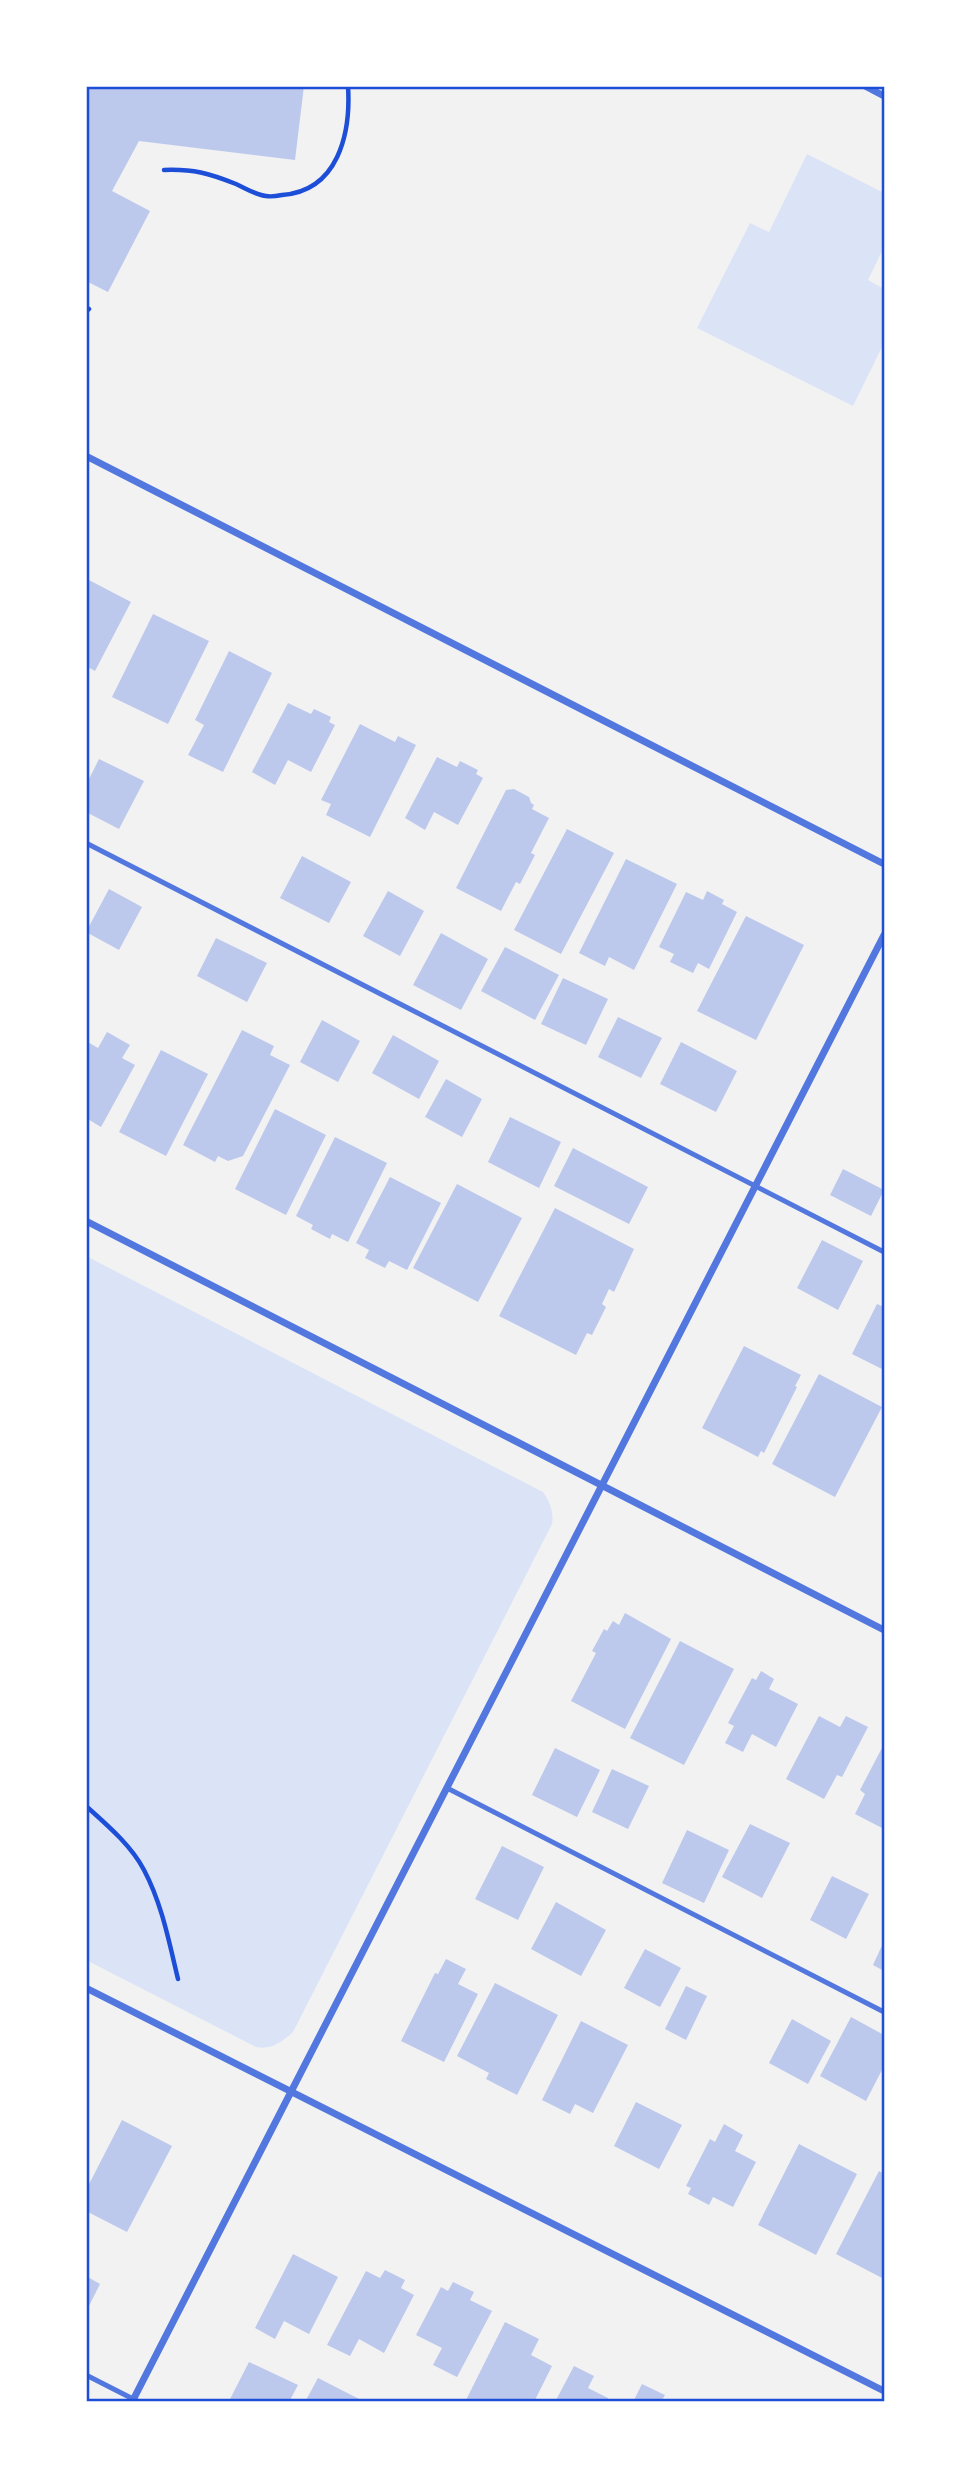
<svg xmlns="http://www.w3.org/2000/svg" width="970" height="2488" font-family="Helvetica,sans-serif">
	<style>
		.green { fill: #dbe4f7 }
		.building { fill: #bdc9ec }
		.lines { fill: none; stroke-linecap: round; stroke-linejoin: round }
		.path { stroke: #1d4ed8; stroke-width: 4.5 }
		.service { stroke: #5277de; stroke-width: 5 }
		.minor { stroke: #5277de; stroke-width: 7 }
		.neatline { fill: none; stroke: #1d4ed8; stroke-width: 2.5 }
	</style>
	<rect width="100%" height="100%" fill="#f2f2f2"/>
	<!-- green -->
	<path class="green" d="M 807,154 L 884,193 L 884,247 L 868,280 L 884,289 L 884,343 L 853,406 L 697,328 L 750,223 L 769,232 Z
		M 86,1256 L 543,1492 C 550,1502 554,1512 552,1524 L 293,2032 C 282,2042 271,2050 256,2047 L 86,1960 Z"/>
	<!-- building -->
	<path class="building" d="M 86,86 L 304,86 L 295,160 L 139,141 L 112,191 L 150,211 L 108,292 L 86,281 Z
		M 87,579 L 131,602 L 95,671 L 86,666 Z
		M 153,614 L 209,641 L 168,724 L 112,697 Z
		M 229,651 L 272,673 L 223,772 L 188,755 L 204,725 L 195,720 Z
		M 288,703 L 311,714 L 314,709 L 331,717 L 329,722 L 335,725 L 311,772 L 288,760 L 275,785 L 252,772 Z
		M 360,724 L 395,742 L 398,736 L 416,745 L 370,837 L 326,815 L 331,804 L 321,800 Z
		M 437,757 L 457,767 L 460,761 L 478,770 L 476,774 L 483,778 L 458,825 L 434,812 L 425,830 L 405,818 Z
		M 99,759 L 144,781 L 119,829 L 86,812 L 86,785 Z
		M 514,789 L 529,797 L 531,803 L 534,805 L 532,809 L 549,818 L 531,853 L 535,855 L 520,884 L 516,882 L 501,911 L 456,888 L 506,790 Z
		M 567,829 L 614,853 L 561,954 L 514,930 Z
		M 302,856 L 351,882 L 329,923 L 280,898 Z
		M 626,859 L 677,884 L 634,970 L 609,957 L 605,966 L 579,953 Z
		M 109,889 L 142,907 L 119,950 L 86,932 Z
		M 388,891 L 424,911 L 400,956 L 363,936 Z
		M 707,891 L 724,900 L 722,904 L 737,912 L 709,969 L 698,963 L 693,973 L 670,962 L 674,954 L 659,947 L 686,892 L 703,900 Z
		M 746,916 L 804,945 L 756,1040 L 697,1011 Z
		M 441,933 L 488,959 L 461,1010 L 413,985 Z
		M 216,938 L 267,963 L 247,1002 L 197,976 Z
		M 505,947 L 559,975 L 535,1020 L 481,991 Z
		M 563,978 L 608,999 L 586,1045 L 541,1024 Z
		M 618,1017 L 662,1038 L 641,1078 L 598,1057 Z
		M 322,1020 L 360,1041 L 338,1082 L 300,1062 Z
		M 242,1030 L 274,1046 L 270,1055 L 290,1065 L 243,1156 L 228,1161 L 218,1156 L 215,1162 L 183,1145 Z
		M 107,1032 L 130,1045 L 122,1058 L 135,1065 L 101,1127 L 86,1118 L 86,1041 L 98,1048 Z
		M 393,1035 L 439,1061 L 419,1099 L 372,1073 Z
		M 681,1042 L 737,1071 L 716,1112 L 660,1084 Z
		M 161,1050 L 208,1074 L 166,1156 L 119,1132 Z
		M 446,1079 L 482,1099 L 462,1137 L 425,1117 Z
		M 275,1109 L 326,1135 L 286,1215 L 235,1189 Z
		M 510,1117 L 561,1142 L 539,1188 L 488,1162 Z
		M 335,1137 L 387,1163 L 348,1242 L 332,1234 L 330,1239 L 311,1229 L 313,1225 L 296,1216 Z
		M 573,1148 L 648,1187 L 629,1224 L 554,1186 Z
		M 843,1169 L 884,1190 L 871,1216 L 830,1195 Z
		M 390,1177 L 441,1203 L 407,1270 L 389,1261 L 385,1268 L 365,1258 L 369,1250 L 356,1243 Z
		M 457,1184 L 522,1218 L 478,1302 L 413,1268 Z
		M 555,1208 L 634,1249 L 614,1292 L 609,1289 L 602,1304 L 606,1307 L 592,1335 L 587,1333 L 576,1355 L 499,1316 Z
		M 822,1240 L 863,1261 L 838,1310 L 797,1288 Z
		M 877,1304 L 884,1307 L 884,1370 L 852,1354 Z
		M 744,1346 L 801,1375 L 795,1386 L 797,1387 L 764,1453 L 761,1451 L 758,1457 L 702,1428 Z
		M 819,1374 L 882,1407 L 835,1497 L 772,1464 Z
		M 625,1613 L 671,1639 L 625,1729 L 571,1701 L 596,1653 L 592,1651 L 604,1629 L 607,1631 L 613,1621 L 619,1625 Z
		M 680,1641 L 734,1669 L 684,1765 L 630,1738 Z
		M 761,1671 L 774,1679 L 769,1689 L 798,1704 L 776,1747 L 752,1734 L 743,1752 L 725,1743 L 734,1726 L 728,1723 L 752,1678 L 756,1680 Z
		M 819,1716 L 840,1727 L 846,1716 L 868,1727 L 842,1777 L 837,1775 L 824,1799 L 786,1779 Z
		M 884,1744 L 884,1829 L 855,1814 L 865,1794 L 860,1790 Z
		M 555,1748 L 600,1770 L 577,1817 L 532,1795 Z
		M 612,1769 L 649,1786 L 628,1829 L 592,1812 Z
		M 750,1824 L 790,1843 L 762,1898 L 722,1877 Z
		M 687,1830 L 729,1850 L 704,1903 L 662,1883 Z
		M 502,1846 L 544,1867 L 518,1920 L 475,1899 Z
		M 832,1876 L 869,1894 L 846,1939 L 810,1920 Z
		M 556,1902 L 606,1930 L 581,1976 L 531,1949 Z
		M 884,1941 L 884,1971 L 873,1965 Z
		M 645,1949 L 681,1968 L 660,2007 L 624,1988 Z
		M 446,1959 L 466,1969 L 458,1984 L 478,1994 L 444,2062 L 401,2041 L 435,1973 L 438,1974 Z
		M 495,1983 L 558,2015 L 517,2095 L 486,2079 L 489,2073 L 457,2056 Z
		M 686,1986 L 707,1996 L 686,2040 L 665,2029 Z
		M 851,2017 L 884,2035 L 884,2066 L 866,2101 L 820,2076 Z
		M 792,2019 L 831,2041 L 808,2084 L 769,2063 Z
		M 581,2021 L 628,2045 L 593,2113 L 575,2104 L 570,2114 L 542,2100 Z
		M 636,2102 L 682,2125 L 659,2169 L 614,2146 Z
		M 122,2120 L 172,2146 L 127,2232 L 86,2211 L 86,2190 Z
		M 724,2124 L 743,2135 L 735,2151 L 756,2162 L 733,2207 L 713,2197 L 709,2205 L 688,2194 L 691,2188 L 686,2186 L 710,2139 L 715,2142 Z
		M 799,2144 L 857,2174 L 816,2255 L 758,2225 Z
		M 879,2171 L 884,2174 L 884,2279 L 836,2254 Z
		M 293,2254 L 338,2277 L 309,2334 L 284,2321 L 275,2339 L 255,2328 Z
		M 385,2270 L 405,2280 L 401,2288 L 414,2295 L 384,2353 L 359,2339 L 350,2356 L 327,2345 L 366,2271 L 380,2278 Z
		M 86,2276 L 100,2284 L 86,2312 Z
		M 453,2282 L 474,2292 L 470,2300 L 492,2311 L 457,2377 L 433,2365 L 442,2348 L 416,2335 L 441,2287 L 448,2291 Z
		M 505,2322 L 539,2339 L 531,2355 L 552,2366 L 534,2402 L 465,2402 Z
		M 249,2362 L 298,2385 L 289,2402 L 229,2401 Z
		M 574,2366 L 594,2376 L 588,2388 L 608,2398 L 606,2402 L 555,2402 Z
		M 318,2378 L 365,2402 L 305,2402 Z
		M 642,2384 L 665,2395 L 661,2402 L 633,2402 Z"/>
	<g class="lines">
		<!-- path -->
		<path class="path" d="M 164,170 C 194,169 208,173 236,184 C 245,188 256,195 266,196 C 271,197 277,196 282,195 C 338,191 351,134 348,86
			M 86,312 L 89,309
			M 86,1806 C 106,1824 131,1845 144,1870 C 162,1904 169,1942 178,1979"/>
		<!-- service -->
		<path class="service" d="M 86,843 L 884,1252
			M 447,1788 L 884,2012
			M 86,2375 L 139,2402"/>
		<!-- minor -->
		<path class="minor" d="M 865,86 L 884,96
			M 86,456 L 884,864
			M 86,1221 L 884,1630
			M 86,1988 L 884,2391
			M 132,2402 L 884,935"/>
	</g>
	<!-- border -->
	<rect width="970" height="2488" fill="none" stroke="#ffffff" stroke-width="175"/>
	<rect x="88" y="88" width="795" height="2312" class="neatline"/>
</svg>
